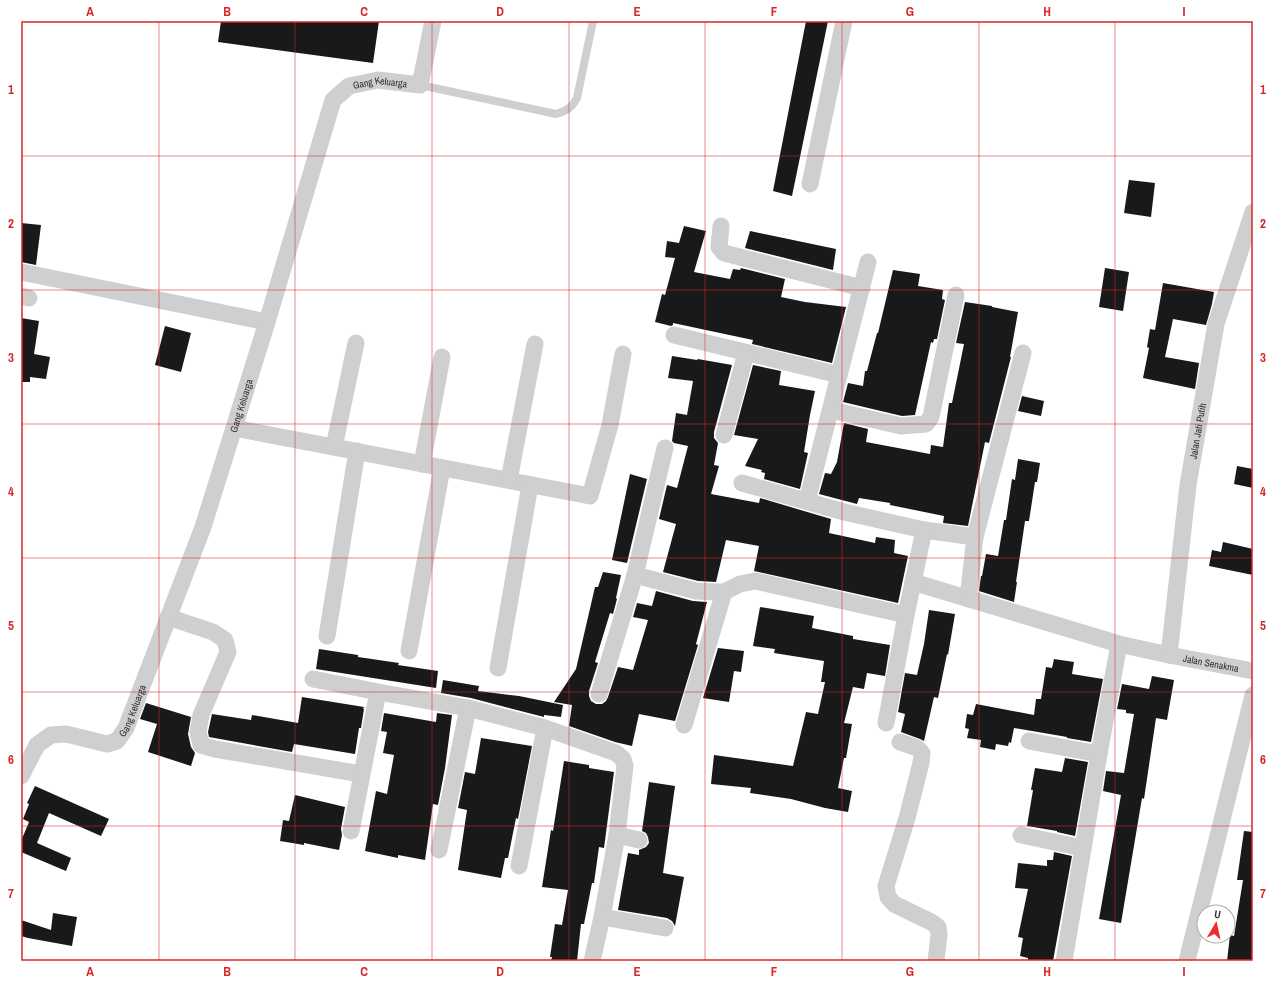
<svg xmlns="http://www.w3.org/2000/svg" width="1274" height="982" font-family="'Archivo Narrow',sans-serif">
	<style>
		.building { fill: #191919 }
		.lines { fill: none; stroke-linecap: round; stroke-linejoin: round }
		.service { stroke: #cfcfcf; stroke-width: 8 }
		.minor { stroke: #cfcfcf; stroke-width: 17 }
		.grid { fill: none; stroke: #d62828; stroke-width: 1; stroke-opacity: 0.55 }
		.labels { text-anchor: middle; stroke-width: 4; stroke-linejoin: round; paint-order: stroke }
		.street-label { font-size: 10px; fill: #323232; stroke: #fff }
		.neatline { fill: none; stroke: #d62828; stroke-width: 1.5 }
		.grid-label { font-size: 13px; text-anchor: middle; font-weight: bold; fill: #d62828 }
	</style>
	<rect width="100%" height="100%" fill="#fff"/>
	<!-- building -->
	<path class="building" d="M 221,21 L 379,21 L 373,63 L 218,42 Z
		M 806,21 L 828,21 L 792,196 L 773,191 Z
		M 1129,180 L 1155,183 L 1151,217 L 1124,213 Z
		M 21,223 L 41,225 L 36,265 L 21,262 Z
		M 684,226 L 706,231 L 694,272 L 730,279 L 733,269 L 740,270 L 741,268 L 785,279 L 781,297 L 805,302 L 846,307 L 832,363 L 752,344 L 753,340 L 673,323 L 673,325 L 671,326 L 655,322 L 662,294 L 665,295 L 675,258 L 665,257 L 667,241 L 679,243 Z
		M 750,231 L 836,249 L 833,270 L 745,248 Z
		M 1105,268 L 1129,272 L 1123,311 L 1099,307 Z
		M 893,270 L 920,274 L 918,286 L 943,290 L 942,299 L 945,300 L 937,339 L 934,339 L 933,343 L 931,342 L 915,415 L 902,416 L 843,402 L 848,383 L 863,386 L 865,371 L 867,371 L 877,333 L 878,333 Z
		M 1163,283 L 1214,292 L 1212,304 L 1206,325 L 1173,319 L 1165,357 L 1199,363 L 1195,389 L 1143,378 L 1149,348 L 1147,347 L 1150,329 L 1155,330 Z
		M 965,302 L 992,306 L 992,307 L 1018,312 L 1010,357 L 1011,357 L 989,443 L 985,442 L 968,526 L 943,523 L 944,516 L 890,505 L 890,503 L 859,498 L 857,504 L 819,494 L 825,473 L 831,474 L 837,462 L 844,423 L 868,429 L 866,442 L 930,454 L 931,445 L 943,447 L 949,403 L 952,403 L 964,344 L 956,343 Z
		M 21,318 L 39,321 L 34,354 L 50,357 L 46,379 L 30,377 L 30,382 L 21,382 Z
		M 165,326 L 191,333 L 181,372 L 155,365 Z
		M 672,356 L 697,360 L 698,359 L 732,365 L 714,432 L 714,438 L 718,443 L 714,465 L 719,466 L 711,494 L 759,503 L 760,498 L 831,519 L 829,533 L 875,543 L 876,537 L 895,540 L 894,553 L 908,556 L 898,603 L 754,571 L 759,546 L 726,540 L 716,582 L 698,581 L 663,572 L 676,524 L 659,519 L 667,485 L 677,488 L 688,446 L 674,443 L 672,441 L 676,413 L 687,415 L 693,381 L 668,378 Z
		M 753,365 L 781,371 L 779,385 L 815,391 L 810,415 L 804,452 L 808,453 L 800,489 L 764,479 L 765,473 L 761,472 L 762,470 L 745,466 L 758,439 L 734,435 Z
		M 1022,396 L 1044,401 L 1041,416 L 1018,411 Z
		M 1018,459 L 1040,463 L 1037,482 L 1035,482 L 1029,521 L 1025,521 L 1016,582 L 1017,582 L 1014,602 L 979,591 L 981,576 L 982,576 L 986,554 L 998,556 L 1004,520 L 1006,520 L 1012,479 L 1015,480 Z
		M 1237,466 L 1253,469 L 1253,488 L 1234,484 Z
		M 630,474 L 647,479 L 627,563 L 612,560 Z
		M 1223,542 L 1253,549 L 1253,575 L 1209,566 L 1212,550 L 1221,552 Z
		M 603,572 L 621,575 L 616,598 L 617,599 L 613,614 L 610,613 L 595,662 L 598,663 L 589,691 L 589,696 L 591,701 L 596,704 L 602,704 L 606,701 L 608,697 L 618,667 L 633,670 L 648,620 L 633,617 L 637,603 L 652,606 L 656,591 L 693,601 L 707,602 L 696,644 L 698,645 L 675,721 L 639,714 L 632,746 L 615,742 L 569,726 L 572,705 L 554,702 L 576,669 L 595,587 L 598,587 Z
		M 760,607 L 814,616 L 812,628 L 853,636 L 853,639 L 890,645 L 885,676 L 867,673 L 864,689 L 853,687 L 844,723 L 852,724 L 846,758 L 844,758 L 838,788 L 852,791 L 848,812 L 825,808 L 791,799 L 750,793 L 751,788 L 711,784 L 714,755 L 793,766 L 806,712 L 818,714 L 825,682 L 821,682 L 824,661 L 774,653 L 775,649 L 753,646 Z
		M 929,610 L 955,614 L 948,655 L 947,654 L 938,698 L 934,697 L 924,741 L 920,739 L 901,732 L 905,714 L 898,712 L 905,673 L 917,675 L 924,644 Z
		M 718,648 L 744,651 L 741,672 L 734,671 L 729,702 L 703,698 Z
		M 319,649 L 358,655 L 358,657 L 399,663 L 398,665 L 438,671 L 436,688 L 316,669 Z
		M 1054,659 L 1074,662 L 1072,674 L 1103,679 L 1091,742 L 1067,738 L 1067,737 L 1014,728 L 1011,743 L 1009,742 L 1008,746 L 996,744 L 995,750 L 980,747 L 981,740 L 967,738 L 969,729 L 965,728 L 967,714 L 973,715 L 976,704 L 1034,715 L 1036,699 L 1041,699 L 1046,667 L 1052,668 Z
		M 1152,676 L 1174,680 L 1167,720 L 1156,718 L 1144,799 L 1142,798 L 1121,923 L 1099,919 L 1121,795 L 1103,791 L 1106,771 L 1124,773 L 1134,714 L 1126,713 L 1126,710 L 1117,709 L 1122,684 L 1149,689 Z
		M 443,680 L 479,686 L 478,691 L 519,696 L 563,705 L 561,717 L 544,715 L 544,717 L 471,698 L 441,693 Z
		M 302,697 L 364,707 L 363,709 L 364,709 L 361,728 L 359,728 L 355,754 L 294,744 L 292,752 L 209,737 L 208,732 L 212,714 L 251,720 L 252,715 L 298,723 Z
		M 146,703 L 191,717 L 188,734 L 191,747 L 195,753 L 191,766 L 148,752 L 157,724 L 140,719 Z
		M 384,713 L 436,722 L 437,713 L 452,715 L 445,768 L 438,805 L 433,804 L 425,860 L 398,855 L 398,858 L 365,851 L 376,791 L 387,794 L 394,755 L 383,753 L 387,732 L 381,731 Z
		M 481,738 L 532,746 L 518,819 L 516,818 L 508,858 L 505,858 L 501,878 L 458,870 L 467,810 L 458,808 L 465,772 L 475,774 Z
		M 1065,758 L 1088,762 L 1075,836 L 1057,832 L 1057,831 L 1027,826 L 1033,790 L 1031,790 L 1035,768 L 1062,772 Z
		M 564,761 L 589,765 L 589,768 L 614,772 L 604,848 L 599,847 L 594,883 L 592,883 L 584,924 L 581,924 L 577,961 L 551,961 L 552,957 L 550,957 L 555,924 L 562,925 L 568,890 L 542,887 L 551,830 L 553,831 Z
		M 649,782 L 675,786 L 663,873 L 684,877 L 675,926 L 672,921 L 667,918 L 618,910 L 628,853 L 639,855 L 639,850 L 646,847 L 649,843 L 648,837 L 646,833 L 642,831 Z
		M 35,786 L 109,819 L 101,836 L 49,813 L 37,843 L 71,858 L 66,871 L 21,852 L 21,841 L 29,822 L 23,819 L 29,804 L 27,803 Z
		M 295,795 L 345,807 L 341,829 L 342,835 L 339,850 L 304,843 L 304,845 L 280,841 L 283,820 L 289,821 Z
		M 1244,831 L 1253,832 L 1253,961 L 1227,961 L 1230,935 L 1234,936 L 1243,880 L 1237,880 Z
		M 1054,852 L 1072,856 L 1053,961 L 1028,961 L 1028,958 L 1020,956 L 1023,938 L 1018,937 L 1028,889 L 1015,888 L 1018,863 L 1047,866 L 1047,860 L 1053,860 Z
		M 53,913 L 77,917 L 72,946 L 28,938 L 21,936 L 21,920 L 51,930 Z"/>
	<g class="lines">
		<!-- service -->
		<path class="service" d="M 420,85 L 556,114 C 566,111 572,108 577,98 L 593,21"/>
		<!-- minor -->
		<g class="minor">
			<path d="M 810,184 L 844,21"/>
			<path d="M 721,226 L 719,247 L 724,253 L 862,288"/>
			<path d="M 21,272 L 267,322"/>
			<path d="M 21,296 L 29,298"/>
			<path d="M 674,335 L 839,375"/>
			<path d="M 831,410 L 901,426 L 926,424 L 931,417 L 956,295"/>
			<path d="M 234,428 L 590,496 L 610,425 L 623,354"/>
			<path d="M 724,435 L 746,353"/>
			<path d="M 334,447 L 356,343"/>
			<path d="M 422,464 L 442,357"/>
			<path d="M 509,480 L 535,344"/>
			<path d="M 742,483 L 844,512 L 924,530 L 975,537"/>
			<path d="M 807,501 L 868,262"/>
			<path d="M 635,575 L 696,591 L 716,592 L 724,592 L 740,584 L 755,581 L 906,615"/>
			<path id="s1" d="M 913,582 L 1119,644 L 1169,655 L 1253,671"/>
			<path d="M 968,599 L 975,537 L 1023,353"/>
			<path d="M 168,617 L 213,632 L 225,640 L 228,652 L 201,715 L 198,732 L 201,745 L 215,749 L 361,774"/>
			<path d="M 327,636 L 357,451"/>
			<path d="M 409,651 L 442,468"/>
			<path id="s2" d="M 1169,655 L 1188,485 L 1216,324 L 1253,212"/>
			<path d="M 498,668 L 530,485"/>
			<path d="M 313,679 L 378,692"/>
			<path d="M 599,694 L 635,575 L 665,448"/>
			<path d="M 886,723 L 906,615 L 924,530"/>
			<path d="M 684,725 L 724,592"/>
			<path d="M 1029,741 L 1099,754"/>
			<path d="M 900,742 L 917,748 L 922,753 L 921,763 L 907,818 L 886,886 L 888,897 L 894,904 L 931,922 L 938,927 L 939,935 L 936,961"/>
			<path id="s3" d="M 21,776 L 37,745 L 51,735 L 66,734 L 107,744 L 117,741 L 126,728 L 203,527 L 267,322 L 333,100 L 349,86 L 378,80 L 420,85 L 433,21"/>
			<path d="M 351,831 L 378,692 L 468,708 L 545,728 L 616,753 L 623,759 L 625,766 L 617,835 L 602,917 L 592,961"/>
			<path d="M 617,835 L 639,840"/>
			<path d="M 1021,835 L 1083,848"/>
			<path d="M 439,850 L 468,708"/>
			<path d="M 519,866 L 545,728"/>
			<path d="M 602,917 L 665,928"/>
			<path d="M 1064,961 L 1099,754 L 1119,644"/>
			<path d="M 1187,961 L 1253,695"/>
		</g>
	</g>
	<!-- grid -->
	<path class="grid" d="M 159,21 L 159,961M 295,21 L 295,961M 432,21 L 432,961M 569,21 L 569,961M 705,21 L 705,961M 842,21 L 842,961M 979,21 L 979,961M 1115,21 L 1115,961M 21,156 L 1253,156M 21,290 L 1253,290M 21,424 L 1253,424M 21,558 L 1253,558M 21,692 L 1253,692M 21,826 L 1253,826"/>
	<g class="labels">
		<!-- street labels -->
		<g class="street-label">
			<text dy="4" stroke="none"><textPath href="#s3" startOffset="850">Gang Keluarga</textPath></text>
			<text dy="4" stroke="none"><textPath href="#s3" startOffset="478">Gang Keluarga</textPath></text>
			<text dy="4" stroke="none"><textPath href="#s2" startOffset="226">Jalan Jati Putih</textPath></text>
			<text dy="4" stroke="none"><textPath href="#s1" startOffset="309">Jalan Senakma</textPath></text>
			<text dy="4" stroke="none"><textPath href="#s3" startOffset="154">Gang Keluarga</textPath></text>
		</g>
	</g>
	<!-- border -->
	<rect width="1274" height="982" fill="none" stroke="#ffffff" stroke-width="44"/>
	<!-- north arrow -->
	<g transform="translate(1216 924) rotate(9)"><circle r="19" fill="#ffffff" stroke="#adadad"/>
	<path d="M0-3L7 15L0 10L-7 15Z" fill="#f12b2c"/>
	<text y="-6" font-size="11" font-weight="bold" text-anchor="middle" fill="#323232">U</text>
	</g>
	<rect x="22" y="22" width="1230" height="938" class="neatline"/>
	<g class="grid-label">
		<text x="90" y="16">A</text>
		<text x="227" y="16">B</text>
		<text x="364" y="16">C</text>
		<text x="500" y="16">D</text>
		<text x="637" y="16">E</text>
		<text x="774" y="16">F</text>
		<text x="910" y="16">G</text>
		<text x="1047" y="16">H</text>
		<text x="1184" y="16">I</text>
		<text x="11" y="94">1</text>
		<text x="1263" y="94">1</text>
		<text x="11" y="228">2</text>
		<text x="1263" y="228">2</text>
		<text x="11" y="362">3</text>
		<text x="1263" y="362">3</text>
		<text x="11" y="496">4</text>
		<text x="1263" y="496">4</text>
		<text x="11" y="630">5</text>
		<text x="1263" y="630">5</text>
		<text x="11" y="764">6</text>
		<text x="1263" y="764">6</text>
		<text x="11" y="898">7</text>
		<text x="1263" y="898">7</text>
		<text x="90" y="976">A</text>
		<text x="227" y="976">B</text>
		<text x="364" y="976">C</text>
		<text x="500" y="976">D</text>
		<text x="637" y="976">E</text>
		<text x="774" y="976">F</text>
		<text x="910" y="976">G</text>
		<text x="1047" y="976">H</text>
		<text x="1184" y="976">I</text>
	</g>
</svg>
